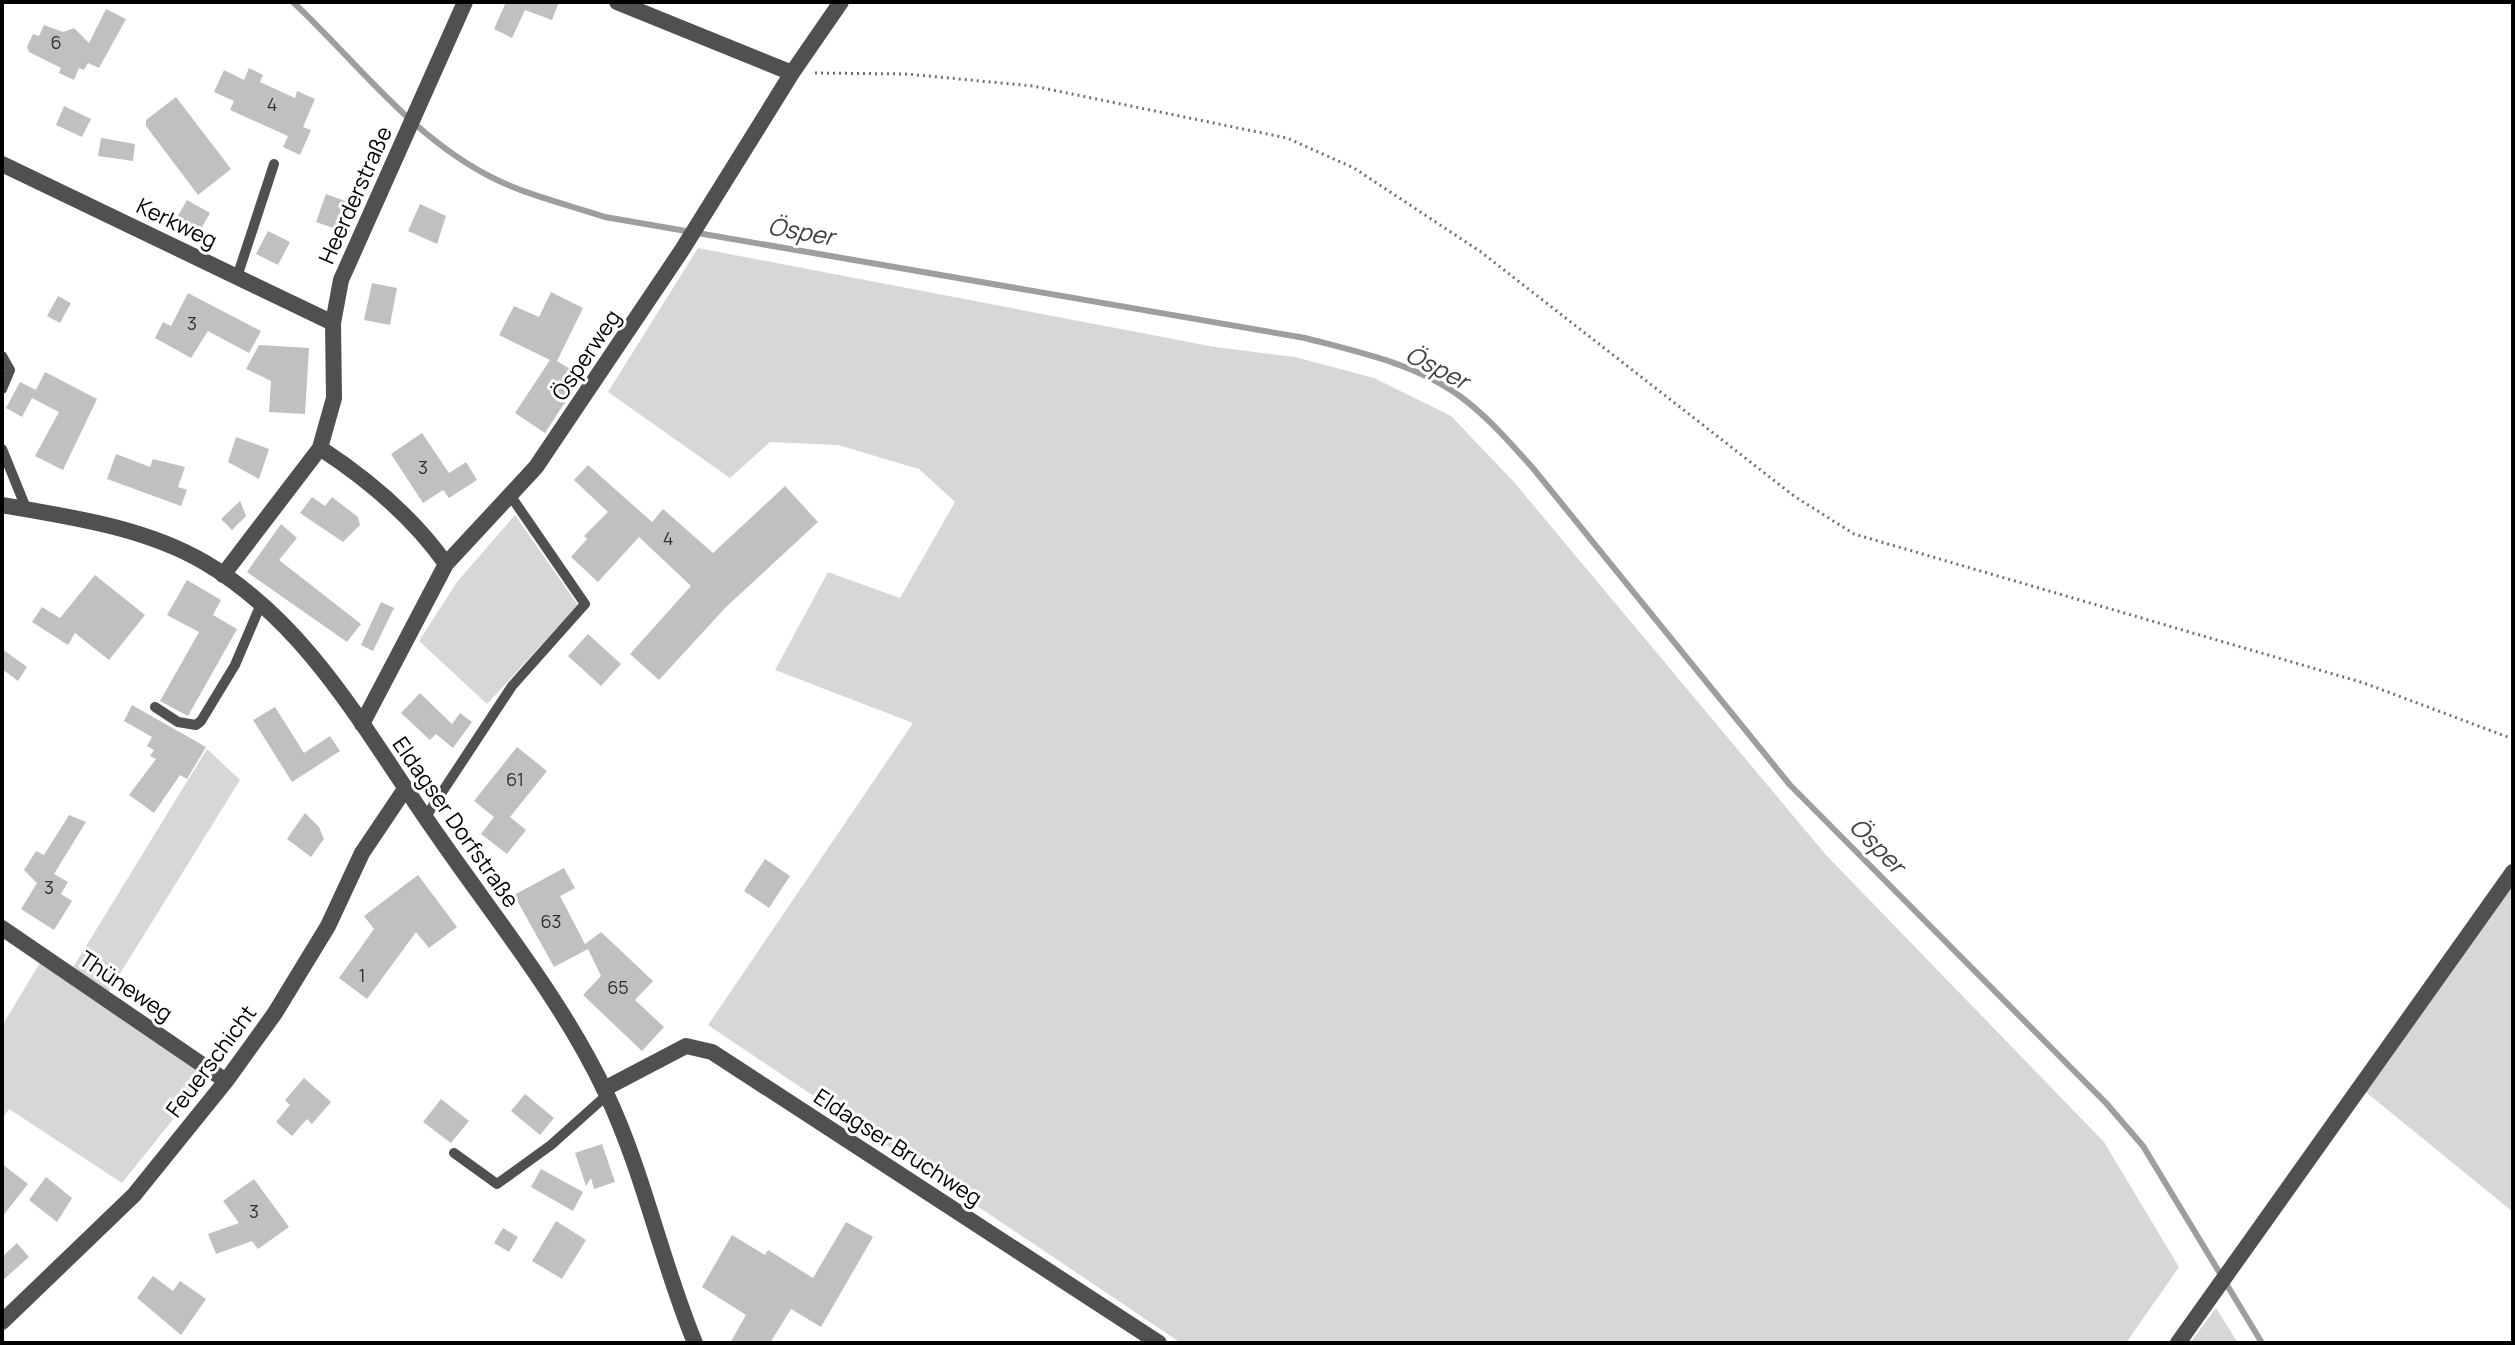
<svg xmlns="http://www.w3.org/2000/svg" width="2515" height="1345" font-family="Manrope,sans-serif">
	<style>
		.green { fill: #d7d7d7 }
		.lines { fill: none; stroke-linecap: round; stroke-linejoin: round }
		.stream { stroke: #9e9e9e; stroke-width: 6 }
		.building { fill: #c0c0c0 }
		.path { stroke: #727272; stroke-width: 3; stroke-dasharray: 2 4; stroke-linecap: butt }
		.service { stroke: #505050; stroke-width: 10 }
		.minor { stroke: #505050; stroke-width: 16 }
		.tertiary { stroke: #505050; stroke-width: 16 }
		.labels { text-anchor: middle; stroke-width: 6; stroke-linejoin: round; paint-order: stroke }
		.number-label { font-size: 18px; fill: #303030 }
		.street-label { font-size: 22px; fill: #000; stroke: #fff }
		.water-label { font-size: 24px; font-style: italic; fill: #3f3f3f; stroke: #fff }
	</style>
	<rect width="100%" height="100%" fill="#fff"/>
	<!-- green -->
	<path class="green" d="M 698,248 L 1215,347 L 1295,357 L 1374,378 L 1451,416 L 1513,481 L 1826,855 L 2104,1142 L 2179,1267 L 2126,1343 L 1181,1343 L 708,1025 L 913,723 L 775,670 L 828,572 L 900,598 L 955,502 L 919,469 L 838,445 L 770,442 L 730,478 L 608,392 Z
		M 515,515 L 578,605 L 487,704 L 419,641 L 457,582 Z
		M 207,749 L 240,780 L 108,993 L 72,969 Z
		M 2513,877 L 2513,1212 L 2362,1089 Z
		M 41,961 L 207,1077 L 122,1183 L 9,1109 L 2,1119 L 2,1026 Z
		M 2216,1308 L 2238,1343 L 2190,1343 Z"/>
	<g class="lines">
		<!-- stream -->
		<path class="stream" d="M 293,2 C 358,63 413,139 495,179 C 530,196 569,205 605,217 L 1305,338 C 1358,352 1417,364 1461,397 C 1488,417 1510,443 1532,467 L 1790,785 L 2106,1103 L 2143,1146 L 2262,1343"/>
	</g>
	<!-- building -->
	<path class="building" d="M 506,2 L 559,2 L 552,20 L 525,10 L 512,38 L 494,29 Z
		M 106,9 L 126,19 L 99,68 L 88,63 L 84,70 L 79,68 L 74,80 L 59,73 L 61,68 L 29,52 L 27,47 L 33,34 L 39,36 L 44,25 L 63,32 L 74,28 L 89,43 Z
		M 249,68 L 263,75 L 260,82 L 295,98 L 297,91 L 315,99 L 303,127 L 311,130 L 300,155 L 283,147 L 288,136 L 230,110 L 234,101 L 214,92 L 224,70 L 244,80 Z
		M 176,97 L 231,169 L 198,195 L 146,126 L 146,120 Z
		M 64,106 L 91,119 L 82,137 L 56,125 Z
		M 101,138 L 135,144 L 133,161 L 98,156 Z
		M 326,194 L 353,204 L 342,231 L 316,222 Z
		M 187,200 L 210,213 L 198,234 L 175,221 Z
		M 420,204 L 446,216 L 437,244 L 408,231 Z
		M 268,231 L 290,242 L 278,265 L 256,254 Z
		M 372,283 L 397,288 L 390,325 L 364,320 Z
		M 551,292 L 583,308 L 557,361 L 575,372 L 566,386 L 573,390 L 545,433 L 515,413 L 550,360 L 499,335 L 514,306 L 539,317 Z
		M 188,293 L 261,331 L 249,353 L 208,331 L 191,358 L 155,338 L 163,322 L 171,326 Z
		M 58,296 L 71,303 L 60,323 L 47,316 Z
		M 259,345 L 309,348 L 305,414 L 269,412 L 271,381 L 246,369 Z
		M 45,372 L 97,399 L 63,470 L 35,456 L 59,412 L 32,398 L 22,417 L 6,408 L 20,382 L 36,390 Z
		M 422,433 L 449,473 L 466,462 L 477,480 L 449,498 L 443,490 L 423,503 L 391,454 Z
		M 236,437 L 269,449 L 259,479 L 228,462 Z
		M 116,454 L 150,467 L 153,459 L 185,467 L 178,487 L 187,490 L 181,506 L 107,479 Z
		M 588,465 L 652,522 L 663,509 L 713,553 L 785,486 L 818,522 L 726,607 L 659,680 L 630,654 L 691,586 L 639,537 L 598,582 L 571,557 L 587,539 L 584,536 L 608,512 L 574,480 Z
		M 312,497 L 325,506 L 332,497 L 358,517 L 360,525 L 343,542 L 300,513 Z
		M 240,501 L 246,516 L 232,530 L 221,519 Z
		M 281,524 L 297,538 L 279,560 L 361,624 L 347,642 L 247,572 Z
		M 95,575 L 145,615 L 109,660 L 75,633 L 68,645 L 32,622 L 42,607 L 60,618 Z
		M 187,580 L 221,600 L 213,615 L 237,629 L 188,716 L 160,701 L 199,632 L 167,615 Z
		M 381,602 L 394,608 L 373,651 L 361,645 Z
		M 588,634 L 621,664 L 601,686 L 568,656 Z
		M 2,649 L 27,667 L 18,681 L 2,669 Z
		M 420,693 L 452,724 L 460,713 L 472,722 L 453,748 L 436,734 L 430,740 L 401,713 Z
		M 132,705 L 206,747 L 187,779 L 180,775 L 154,813 L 129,795 L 156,759 L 150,756 L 154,750 L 147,746 L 152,737 L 124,721 Z
		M 275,707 L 304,753 L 330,736 L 340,751 L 292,782 L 253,720 Z
		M 517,747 L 547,771 L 510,817 L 526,830 L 507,854 L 481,834 L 494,817 L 474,801 Z
		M 305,813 L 319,827 L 324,839 L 311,857 L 287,839 Z
		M 69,815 L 86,822 L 54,874 L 68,882 L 61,894 L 72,901 L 54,930 L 21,909 L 37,883 L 24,870 L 36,851 L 44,855 Z
		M 765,859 L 790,876 L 769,908 L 744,891 Z
		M 564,868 L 575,888 L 560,896 L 585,944 L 601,932 L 653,981 L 635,1000 L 664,1027 L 642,1051 L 583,995 L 601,976 L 588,949 L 554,967 L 514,895 Z
		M 418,875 L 457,927 L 429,948 L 416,932 L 367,999 L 339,978 L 374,929 L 364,916 Z
		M 304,1078 L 331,1102 L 312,1124 L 307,1119 L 292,1136 L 276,1122 L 290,1105 L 285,1100 Z
		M 525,1094 L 554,1118 L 540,1135 L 511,1111 Z
		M 441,1099 L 469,1121 L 451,1143 L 423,1122 Z
		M 602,1144 L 615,1182 L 594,1189 L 591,1178 L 586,1186 L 575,1153 Z
		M 2,1164 L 28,1184 L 2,1217 Z
		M 541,1169 L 583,1192 L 573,1211 L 531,1187 Z
		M 46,1177 L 72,1198 L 57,1222 L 29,1200 Z
		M 254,1179 L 289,1227 L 258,1249 L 252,1241 L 216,1254 L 208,1234 L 239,1223 L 223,1201 Z
		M 556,1221 L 586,1240 L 562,1279 L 532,1261 Z
		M 846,1222 L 873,1237 L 821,1327 L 791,1309 L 770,1343 L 730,1343 L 746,1315 L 702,1287 L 732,1235 L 765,1255 L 768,1250 L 813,1278 Z
		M 503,1228 L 518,1237 L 509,1252 L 494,1243 Z
		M 17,1243 L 29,1257 L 2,1281 L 2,1257 Z
		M 153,1276 L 173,1291 L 180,1281 L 206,1299 L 181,1335 L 137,1298 Z"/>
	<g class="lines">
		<!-- path -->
		<path class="path" d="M 815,73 L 907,74 L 1033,86 L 1287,138 L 1354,168 L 1481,252 L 1794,496 L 1854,534 L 2364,683 L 2513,739"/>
		<!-- service -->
		<path class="service" d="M 237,277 L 274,164
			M 2,356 L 10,370 L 2,389
			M 2,449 L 26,508
			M 155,707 L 178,722 L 196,725 L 201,721 L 235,665 L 261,604
			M 425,818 L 512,686 L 585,604 L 510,495
			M 454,1153 L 497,1184 L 551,1145 L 607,1095"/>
		<!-- minor -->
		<path class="minor" d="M 617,2 L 792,73
			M 2,164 L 333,323
			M 320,448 C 369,480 412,516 446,564
			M 223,575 L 320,448 L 334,398 L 333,323 L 341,280 L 465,2
			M 362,724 L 446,564 L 536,467 L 682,250 L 792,73 L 841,2
			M 2,928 L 226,1081
			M 604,1089 L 686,1046 L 712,1052 L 1159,1343
			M 2,1322 L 134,1195 L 226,1081 L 275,1013 L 328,926 L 362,853 L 405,789
			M 2178,1343 L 2513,872"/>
		<!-- tertiary -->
		<path class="tertiary" d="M 2,505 C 70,517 144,527 204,562 C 313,626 370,741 441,840 C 498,922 563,1002 606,1093 C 644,1173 661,1261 695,1343"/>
	</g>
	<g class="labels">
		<!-- number labels -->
		<g class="number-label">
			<text x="56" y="49">6</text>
			<text x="272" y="111">4</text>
			<text x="192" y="330">3</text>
			<text x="423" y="474">3</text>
			<text x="668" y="545">4</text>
			<text x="515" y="786">61</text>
			<text x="49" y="894">3</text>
			<text x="551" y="928">63</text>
			<text x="362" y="982">1</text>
			<text x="618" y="994">65</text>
			<text x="254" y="1218">3</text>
		</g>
		<!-- street labels -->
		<g class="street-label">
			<text transform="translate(355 195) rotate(-66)" y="8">Heerderstraße</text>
			<text transform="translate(177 223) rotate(26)" y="8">Kerkweg</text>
			<text transform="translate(586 355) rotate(-56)" y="8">Ösperweg</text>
			<text transform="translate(456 822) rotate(55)" y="8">Eldagser Dorfstraße</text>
			<text transform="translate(126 986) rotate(34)" y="8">Thüneweg</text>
			<text transform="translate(211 1061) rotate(-53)" y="8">Feuerschicht</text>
			<text transform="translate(898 1147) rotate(33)" y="8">Eldagser Bruchweg</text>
		</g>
		<!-- water labels -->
		<g class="water-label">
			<text transform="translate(801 232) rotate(10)" y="8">Ösper</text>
			<text transform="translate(1437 368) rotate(27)" y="8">Ösper</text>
			<text transform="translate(1877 846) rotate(45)" y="8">Ösper</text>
		</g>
	</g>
	<!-- border -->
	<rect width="2515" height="1345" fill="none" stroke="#000000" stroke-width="8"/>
</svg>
